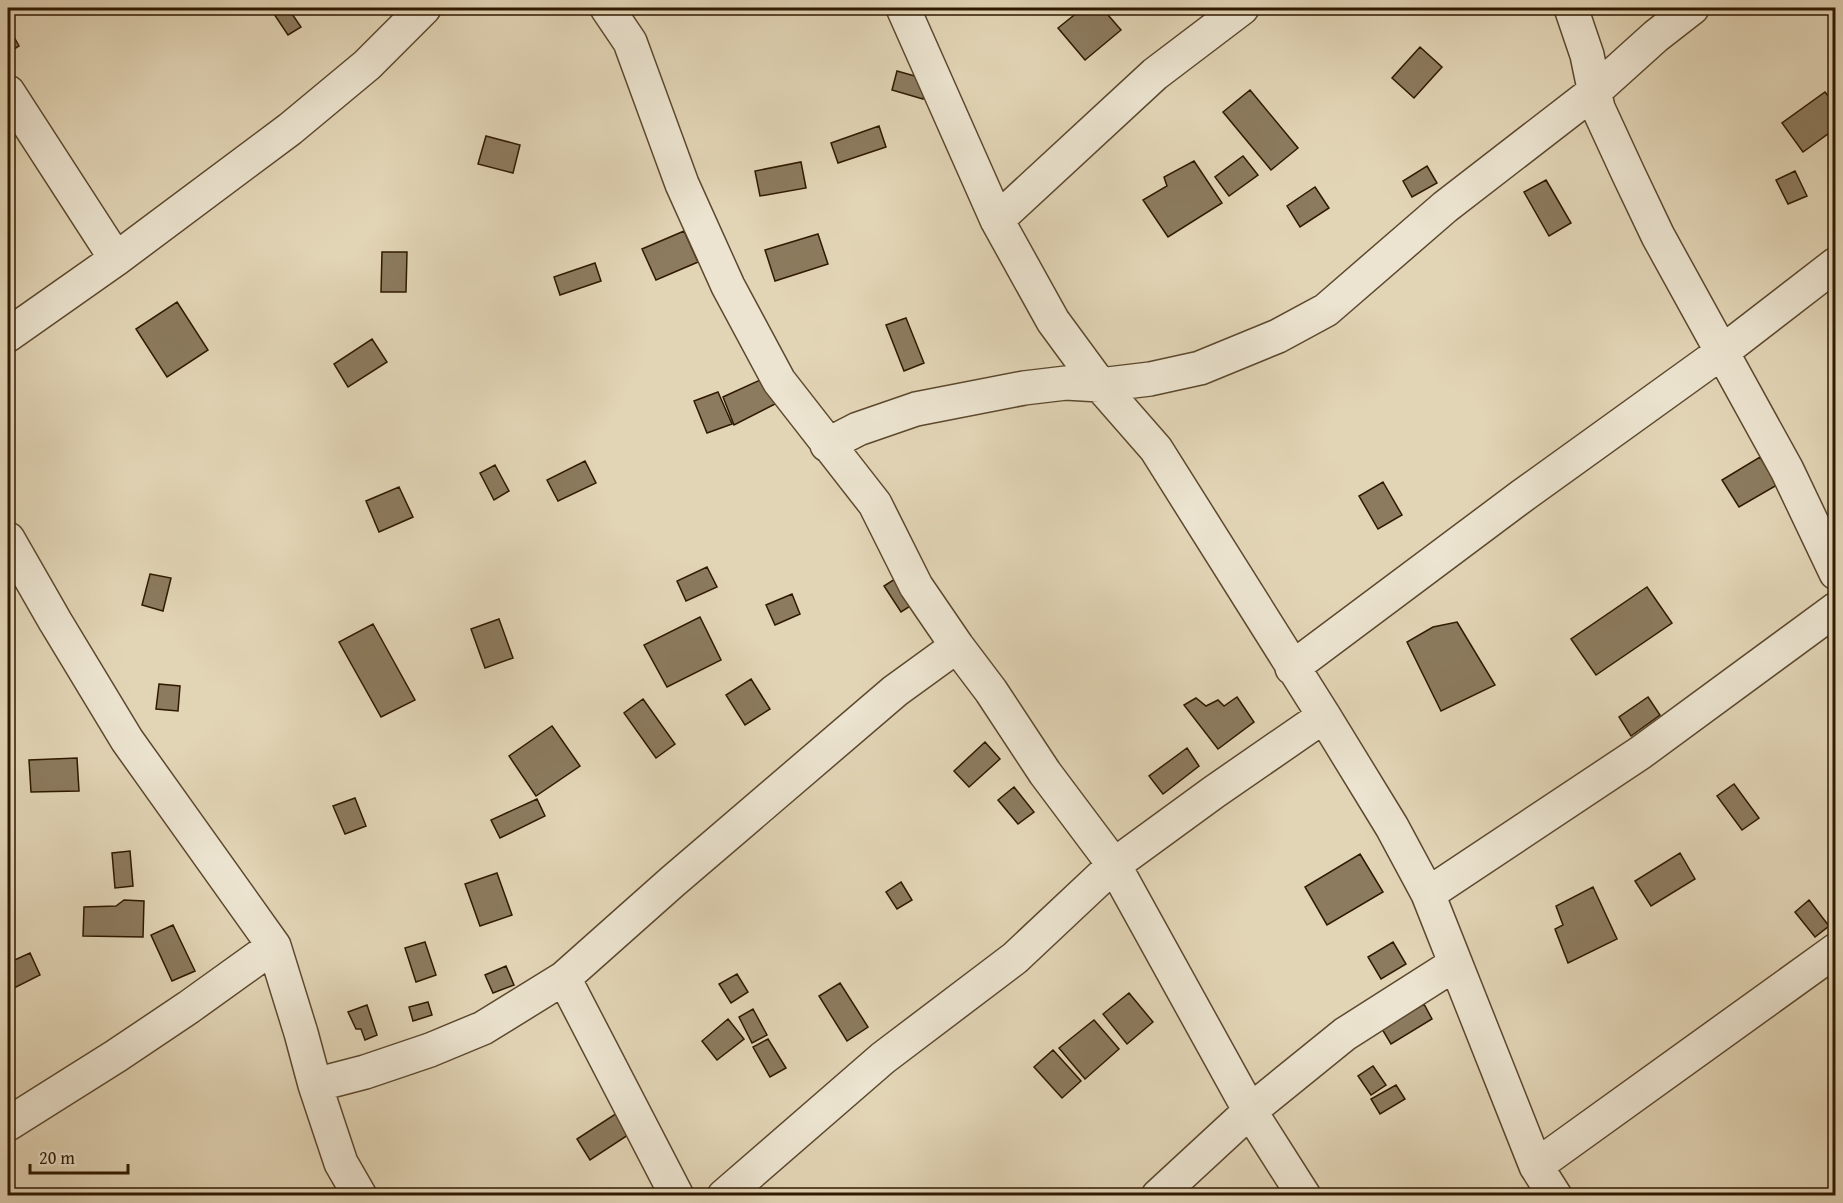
<svg xmlns="http://www.w3.org/2000/svg" width="1843" height="1203" font-family="'Gentium Book Plus',serif">
	<style>
		.building { fill: #8c7b5f; stroke: #2f1900; stroke-width: 1.5 }
		.lines { fill: none; stroke-linecap: round; stroke-linejoin: round }
		.minor-casing { stroke: #5c482e; stroke-width: 36 }
		.minor { stroke: #ece4d0; stroke-width: 33 }
	</style>
	<rect width="100%" height="100%" fill="#e2d5b6"/>
	<filter id="stains"><feTurbulence type="fractalNoise" baseFrequency=".00333" numOctaves="4"/><feColorMatrix values="0 0 0 0 .2 0 0 0 0 .09 0 0 0 0 .02 0 0 0 .5 -.17"/></filter>
	<radialGradient id="worn" r=".72"><stop offset=".6" stop-color="#630" stop-opacity="0"/><stop offset="1" stop-color="#630" stop-opacity=".3"/></radialGradient>
	<!-- building -->
	<path class="building" d="M 270,8 L 288,8 L 301,27 L 288,35 Z
		M 1083,8 L 1102,8 L 1121,30 L 1085,60 L 1058,28 Z
		M 8,26 L 19,46 L 8,53 Z
		M 1420,47 L 1442,67 L 1414,98 L 1392,78 Z
		M 897,71 L 929,80 L 923,99 L 892,90 Z
		M 1250,90 L 1298,148 L 1271,170 L 1223,112 Z
		M 1825,92 L 1836,106 L 1836,128 L 1803,152 L 1782,123 Z
		M 879,126 L 886,147 L 838,163 L 831,143 Z
		M 486,136 L 520,145 L 513,173 L 478,164 Z
		M 1243,156 L 1258,175 L 1229,196 L 1215,177 Z
		M 1194,161 L 1222,203 L 1168,237 L 1143,200 L 1167,186 L 1164,177 Z
		M 801,162 L 806,188 L 760,196 L 755,171 Z
		M 1427,166 L 1437,183 L 1412,197 L 1403,181 Z
		M 1795,171 L 1807,196 L 1788,204 L 1776,180 Z
		M 1546,180 L 1571,223 L 1549,236 L 1524,192 Z
		M 1315,187 L 1329,208 L 1300,227 L 1287,206 Z
		M 684,231 L 698,262 L 656,280 L 642,249 Z
		M 818,234 L 828,264 L 775,281 L 765,250 Z
		M 382,252 L 407,252 L 406,292 L 381,292 Z
		M 595,263 L 601,281 L 560,295 L 554,277 Z
		M 177,302 L 208,350 L 167,377 L 136,329 Z
		M 906,318 L 924,363 L 904,371 L 886,325 Z
		M 372,339 L 387,362 L 348,387 L 334,364 Z
		M 769,376 L 783,400 L 734,425 L 723,397 Z
		M 718,392 L 732,424 L 707,433 L 694,401 Z
		M 1760,457 L 1777,485 L 1739,507 L 1722,480 Z
		M 585,461 L 596,483 L 558,501 L 547,480 Z
		M 495,465 L 509,491 L 494,500 L 480,473 Z
		M 1383,482 L 1402,515 L 1378,529 L 1359,496 Z
		M 399,487 L 413,517 L 379,532 L 366,501 Z
		M 707,567 L 717,587 L 686,601 L 677,581 Z
		M 150,574 L 171,578 L 163,611 L 142,605 Z
		M 898,577 L 915,603 L 901,612 L 884,586 Z
		M 1647,587 L 1672,623 L 1596,675 L 1571,639 Z
		M 792,594 L 800,614 L 775,625 L 766,605 Z
		M 700,617 L 721,660 L 667,687 L 644,645 Z
		M 499,619 L 513,658 L 485,668 L 471,629 Z
		M 1457,622 L 1495,685 L 1441,711 L 1407,642 L 1433,627 Z
		M 373,624 L 415,700 L 381,717 L 339,642 Z
		M 751,679 L 770,709 L 745,725 L 726,695 Z
		M 159,684 L 180,686 L 178,711 L 156,709 Z
		M 1237,697 L 1254,722 L 1218,749 L 1184,705 L 1196,698 L 1206,706 L 1218,700 L 1224,706 Z
		M 1648,697 L 1660,715 L 1631,736 L 1619,717 Z
		M 643,699 L 675,744 L 656,758 L 624,713 Z
		M 552,726 L 580,766 L 536,796 L 509,756 Z
		M 985,742 L 1000,759 L 969,787 L 954,771 Z
		M 1187,748 L 1199,766 L 1163,794 L 1149,776 Z
		M 77,758 L 79,791 L 31,792 L 29,760 Z
		M 1734,784 L 1759,818 L 1742,830 L 1717,796 Z
		M 1014,787 L 1034,812 L 1018,824 L 998,800 Z
		M 355,798 L 366,826 L 345,834 L 333,806 Z
		M 537,799 L 545,816 L 500,838 L 491,820 Z
		M 130,851 L 133,886 L 115,888 L 112,853 Z
		M 1680,853 L 1695,879 L 1651,906 L 1635,881 Z
		M 1360,854 L 1383,892 L 1327,925 L 1305,887 Z
		M 497,873 L 512,915 L 480,926 L 465,884 Z
		M 901,882 L 912,900 L 897,909 L 886,892 Z
		M 1593,887 L 1617,939 L 1568,963 L 1555,929 L 1563,925 L 1556,906 Z
		M 124,900 L 144,901 L 143,937 L 83,936 L 84,907 L 116,906 Z
		M 1809,900 L 1829,926 L 1815,937 L 1795,912 Z
		M 173,925 L 195,971 L 172,981 L 151,935 Z
		M 425,942 L 436,975 L 416,982 L 405,948 Z
		M 1393,942 L 1406,964 L 1381,979 L 1368,957 Z
		M 30,953 L 40,975 L 8,991 L 8,963 Z
		M 506,966 L 514,985 L 493,993 L 485,975 Z
		M 737,974 L 748,992 L 731,1003 L 719,984 Z
		M 840,983 L 868,1027 L 847,1041 L 819,996 Z
		M 1129,993 L 1153,1022 L 1127,1044 L 1103,1014 Z
		M 428,1002 L 432,1015 L 413,1021 L 409,1007 Z
		M 1424,1004 L 1432,1019 L 1391,1044 L 1382,1029 Z
		M 367,1005 L 377,1035 L 365,1040 L 361,1029 L 356,1029 L 348,1012 Z
		M 753,1009 L 767,1035 L 752,1043 L 739,1017 Z
		M 728,1019 L 744,1039 L 717,1060 L 702,1041 Z
		M 1094,1020 L 1119,1049 L 1085,1079 L 1059,1048 Z
		M 768,1039 L 786,1068 L 770,1077 L 753,1047 Z
		M 1053,1050 L 1081,1081 L 1062,1098 L 1034,1067 Z
		M 1373,1066 L 1386,1085 L 1371,1095 L 1358,1076 Z
		M 1396,1085 L 1405,1099 L 1380,1114 L 1371,1099 Z
		M 617,1113 L 631,1133 L 590,1160 L 577,1139 Z"/>
	<g class="lines">
		<!-- minor casing -->
		<g class="minor-casing">
			<path id="minor" d="M 607,8 L 630,42 L 682,184 L 728,286 L 779,381 L 875,504 L 916,586 L 957,646 L 991,691 L 1045,773 L 1114,865 L 1250,1111 L 1304,1196
				M 903,8 L 997,220 L 1053,321 L 1100,385 L 1156,449 L 1324,716 L 1392,827 L 1428,894 L 1536,1166 L 1555,1196
				M 1571,8 L 1587,55 L 1598,108 L 1628,173 L 1658,236 L 1787,470 L 1836,573
				M 8,92 L 116,259
				M 997,220 L 1155,74 L 1242,8
				M 8,335 L 116,259 L 290,129 L 367,65 L 424,8
				M 827,445 L 858,429 L 916,409 L 1024,388 L 1066,383 L 1100,385 L 1150,379 L 1200,368 L 1278,336 L 1326,310 L 1445,207 L 1595,91 L 1656,36 L 1692,8
				M 8,539 L 55,621 L 127,740 L 274,946 L 301,1033 L 315,1085 L 341,1163 L 360,1196
				M 1292,668 L 1522,496 L 1722,352 L 1836,264
				M 1428,894 L 1640,753 L 1836,609
				M 564,978 L 677,1196
				M 315,1085 L 365,1072 L 430,1050 L 483,1028 L 564,978 L 672,882 L 895,691 L 957,646
				M 8,1124 L 116,1056 L 189,1007 L 274,946
				M 1536,1166 L 1836,950
				M 724,1196 L 883,1058 L 1015,958 L 1114,865 L 1214,792 L 1324,716
				M 1158,1196 L 1250,1111 L 1345,1034 L 1455,964"/>
		</g>
		<!-- minor -->
		<use href="#minor" class="minor"/>
	</g>
	<!-- margin -->
	<rect width="1843" height="1203" fill="none" stroke="#e2d5b6" stroke-width="30"/>
	<rect x="9" y="9" width="1825" height="1185" fill="none" stroke="#2f1900" stroke-width="3"/>
	<rect x="15" y="15" width="1813" height="1173" fill="none" stroke="#2f1900" stroke-width="1.5"/>
	<!-- scale -->
	<path d="M30 1164v9h98v-9" fill="none" stroke="#2f1900" stroke-width="3"/>
	<text x="39" y="1164" font-size="18" fill="#2f1900" stroke="#ece4d0" stroke-width="4.5" paint-order="stroke">20 m</text>
	<rect width="100%" height="100%" filter="url(#stains)"/>
	<rect width="100%" height="100%" fill="url(#worn)"/>
</svg>
